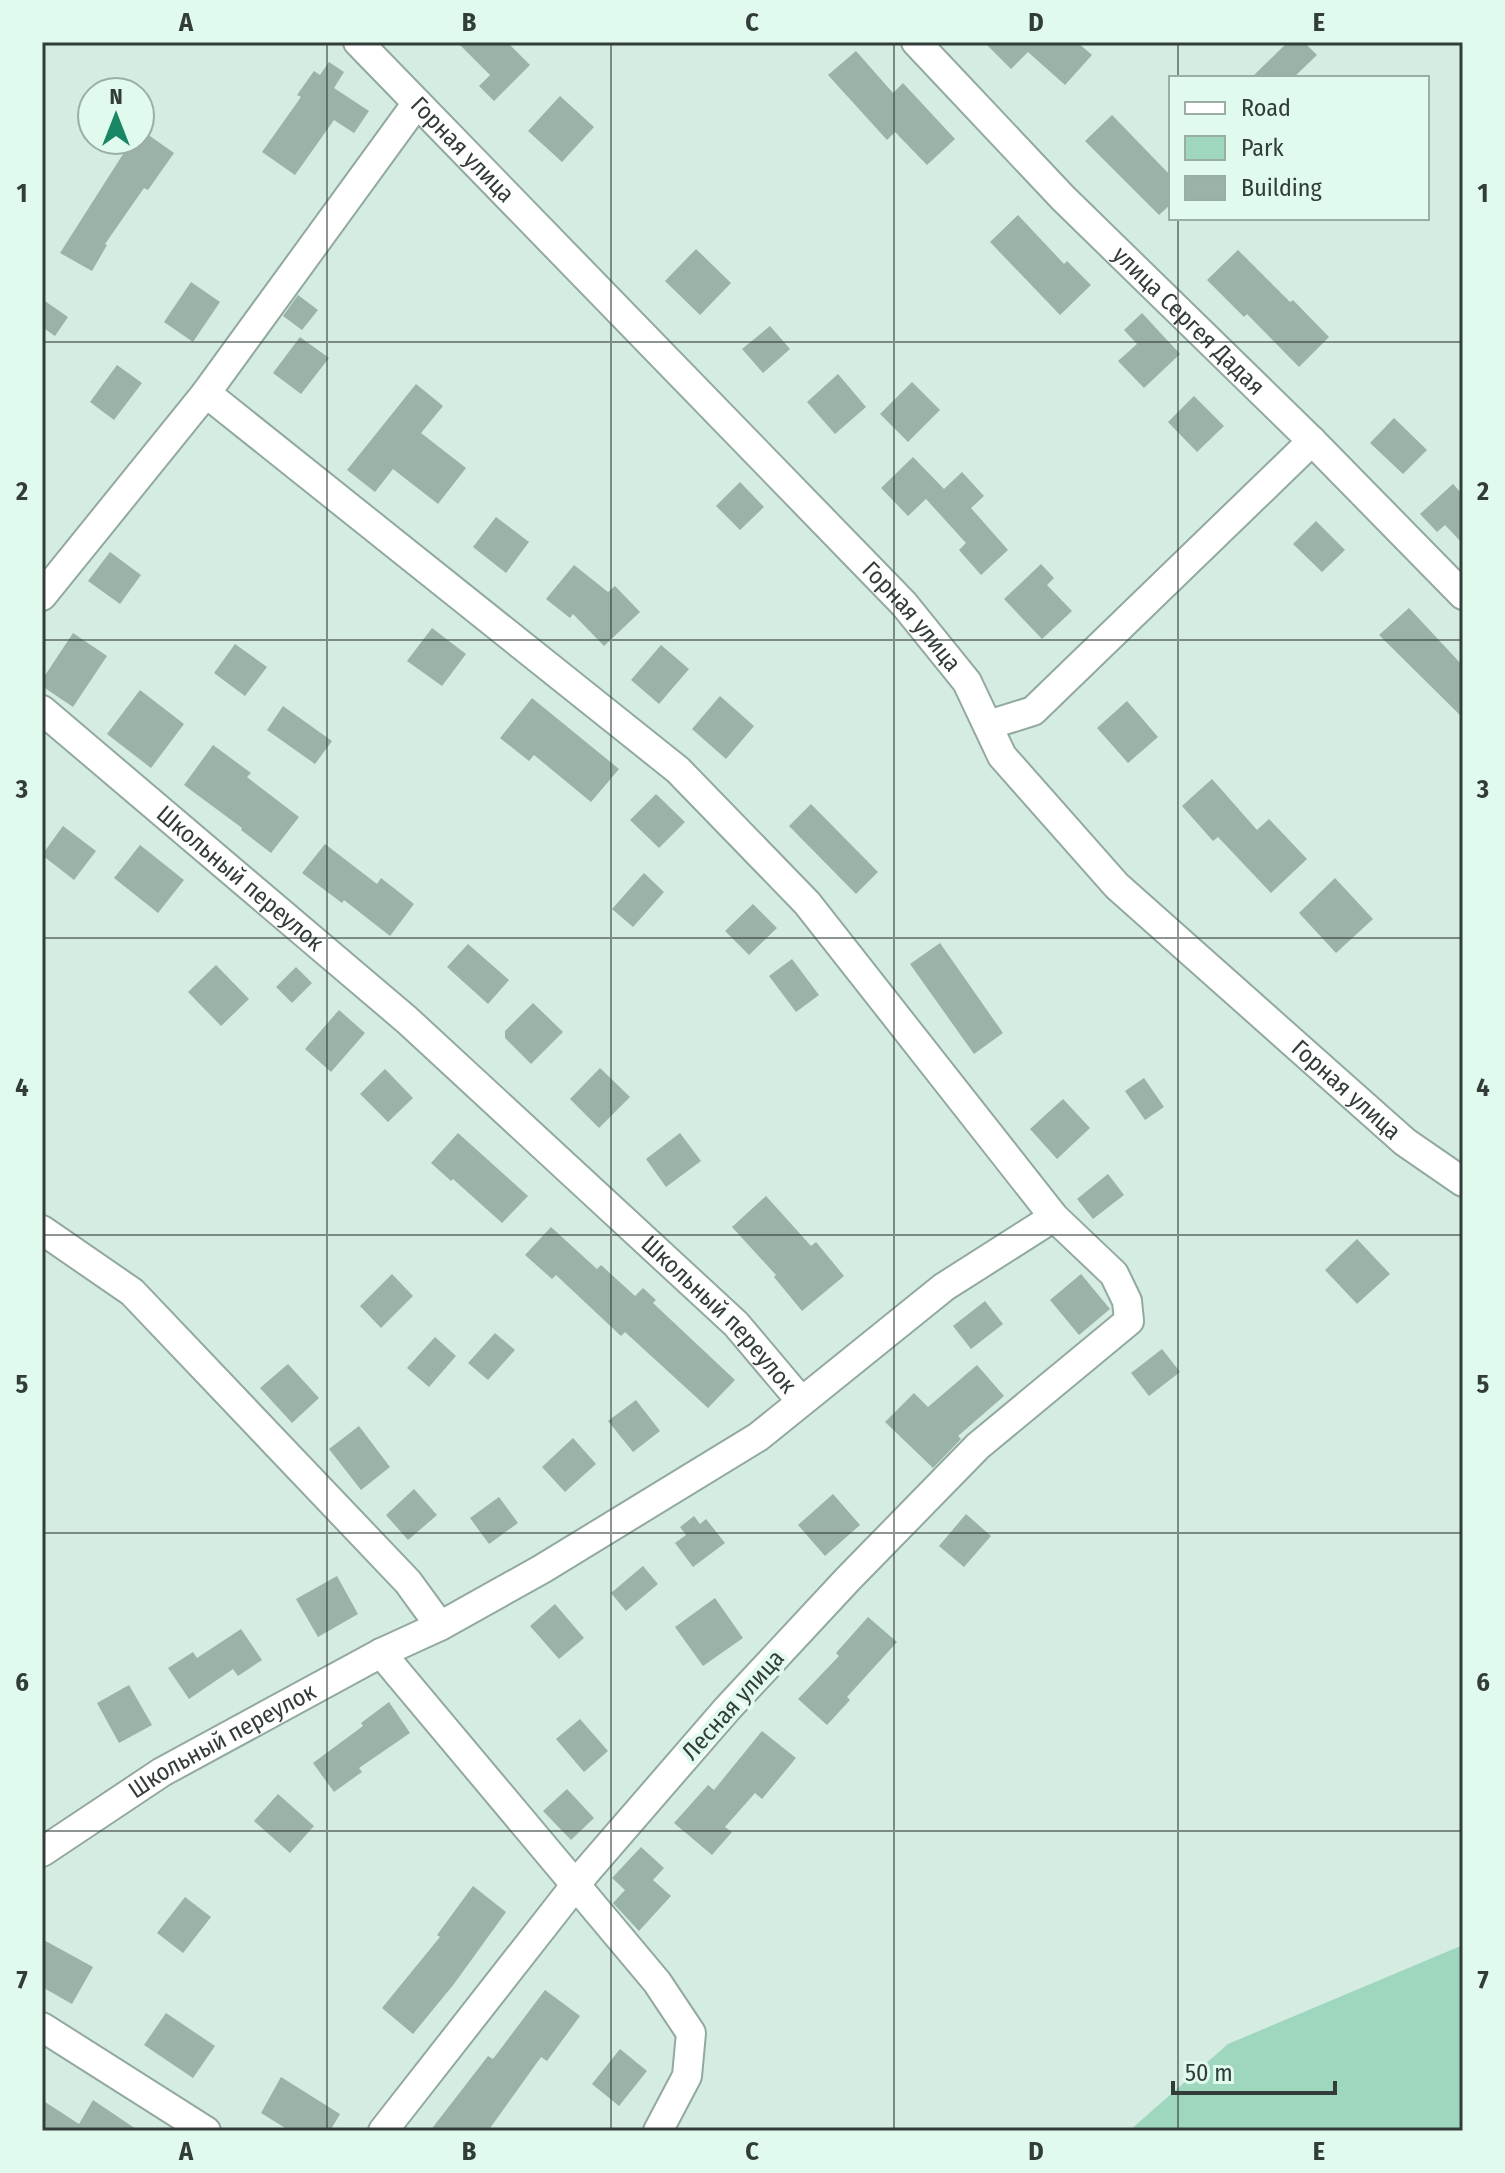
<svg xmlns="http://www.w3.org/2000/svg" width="1505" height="2173" font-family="'Fira Sans Condensed',sans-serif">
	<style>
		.green { fill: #9fd6be }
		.building { fill: #9ab2a7 }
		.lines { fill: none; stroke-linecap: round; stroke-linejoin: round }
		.minor-casing { stroke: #92a99e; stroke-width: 32 }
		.minor { stroke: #fff; stroke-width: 28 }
		.grid { fill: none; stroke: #323c38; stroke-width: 2; stroke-opacity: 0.55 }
		.labels { text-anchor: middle; stroke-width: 8; stroke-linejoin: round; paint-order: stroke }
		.street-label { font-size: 24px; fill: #323c38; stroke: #e1faee }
		.neatline { fill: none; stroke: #323c38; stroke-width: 3 }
		.grid-label { font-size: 26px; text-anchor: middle; font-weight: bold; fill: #323c38 }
	</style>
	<rect width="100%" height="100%" fill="#d4ece1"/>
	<!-- green -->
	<path class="green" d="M 1463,1945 L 1463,2131 L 1129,2131 L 1228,2044 Z"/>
	<!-- building -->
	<path class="building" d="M 457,42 L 507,42 L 530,65 L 494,101 L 479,86 L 490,75 Z
		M 984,42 L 1077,42 L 1092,55 L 1065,85 L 1028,52 L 1011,69 Z
		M 1288,42 L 1304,42 L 1317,55 L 1293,78 L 1251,78 Z
		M 856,51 L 893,93 L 903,83 L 955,139 L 927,165 L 895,132 L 887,140 L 828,75 Z
		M 329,62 L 344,72 L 334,88 L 369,111 L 354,133 L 334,120 L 295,175 L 262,152 L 301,97 L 297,95 L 314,71 L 320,75 Z
		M 560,96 L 594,127 L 562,162 L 528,131 Z
		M 1112,115 L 1171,176 L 1171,204 L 1159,215 L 1085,141 Z
		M 140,129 L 174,153 L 148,190 L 144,188 L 105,244 L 107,245 L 92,271 L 60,253 L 132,140 L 140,140 Z
		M 1018,215 L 1064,264 L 1067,261 L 1091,285 L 1060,315 L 990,242 Z
		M 696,249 L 731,283 L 700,315 L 665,281 Z
		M 1238,250 L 1290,302 L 1293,300 L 1329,337 L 1299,367 L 1247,314 L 1244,317 L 1207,280 Z
		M 191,282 L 220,302 L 193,342 L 164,322 Z
		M 298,295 L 318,310 L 302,330 L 283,316 Z
		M 42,299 L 68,317 L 55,336 L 42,327 Z
		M 1142,313 L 1180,354 L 1144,388 L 1118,361 L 1137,344 L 1124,330 Z
		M 770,326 L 790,349 L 763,373 L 742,349 Z
		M 300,337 L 329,358 L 301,394 L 273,373 Z
		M 117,365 L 142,383 L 114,420 L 90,402 Z
		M 838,374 L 866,407 L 835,434 L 807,402 Z
		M 912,382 L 940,410 L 908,442 L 880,414 Z
		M 416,384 L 443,406 L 421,433 L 466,468 L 438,504 L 393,469 L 375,492 L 347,470 Z
		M 1194,396 L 1224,426 L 1197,452 L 1168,422 Z
		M 1394,418 L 1427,450 L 1403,474 L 1370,443 Z
		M 913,457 L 944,489 L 962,472 L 984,496 L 971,508 L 1008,550 L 981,575 L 959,550 L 966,543 L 926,499 L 908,516 L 881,488 Z
		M 740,482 L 764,507 L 740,530 L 716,506 Z
		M 1453,484 L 1463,495 L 1463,544 L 1445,525 L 1437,532 L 1420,514 Z
		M 496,517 L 529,542 L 506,573 L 473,547 Z
		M 1316,521 L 1345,550 L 1322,572 L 1293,544 Z
		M 110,552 L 141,575 L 120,604 L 88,581 Z
		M 1041,564 L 1054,578 L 1047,585 L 1072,611 L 1042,639 L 1004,599 Z
		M 574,565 L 608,592 L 615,586 L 640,612 L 604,646 L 573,614 L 570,618 L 546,599 Z
		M 1409,608 L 1463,666 L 1463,718 L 1379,635 Z
		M 432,628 L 466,654 L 442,686 L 407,661 Z
		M 73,633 L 107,656 L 73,707 L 42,686 L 42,680 Z
		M 235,644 L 267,667 L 245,696 L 214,673 Z
		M 661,645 L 689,669 L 659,704 L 631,680 Z
		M 140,690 L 184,724 L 151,768 L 107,734 Z
		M 720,696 L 754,726 L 726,759 L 692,729 Z
		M 532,698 L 619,769 L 591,802 L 534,755 L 529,761 L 500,738 Z
		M 1127,701 L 1158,737 L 1128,763 L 1097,728 Z
		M 283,706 L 332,741 L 315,764 L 267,730 Z
		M 213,745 L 251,773 L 247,777 L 299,817 L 271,853 L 241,830 L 242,828 L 184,785 Z
		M 1212,779 L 1257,830 L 1269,819 L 1307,859 L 1271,893 L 1218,837 L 1213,841 L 1182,806 Z
		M 656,794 L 685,822 L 659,848 L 630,820 Z
		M 811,804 L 878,872 L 856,894 L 789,826 Z
		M 63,826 L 96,851 L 74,880 L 42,855 Z
		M 325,844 L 377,884 L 381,878 L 414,904 L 390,936 L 344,900 L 342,903 L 302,873 Z
		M 140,845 L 184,880 L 158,913 L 114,878 Z
		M 644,873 L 664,892 L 633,927 L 612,909 Z
		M 1335,878 L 1373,919 L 1336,953 L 1299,913 Z
		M 753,904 L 777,928 L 749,955 L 725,931 Z
		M 940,943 L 1003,1033 L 974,1054 L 910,964 Z
		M 468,944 L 509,980 L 488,1004 L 447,967 Z
		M 792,959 L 819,995 L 796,1012 L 769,976 Z
		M 216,965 L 249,999 L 221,1026 L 188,992 Z
		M 296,967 L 312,983 L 292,1003 L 276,987 Z
		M 533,1003 L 563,1032 L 531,1064 L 505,1038 L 505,1031 Z
		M 339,1010 L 365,1033 L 331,1072 L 305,1049 Z
		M 600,1068 L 630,1097 L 599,1128 L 570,1099 Z
		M 385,1069 L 413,1098 L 388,1122 L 360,1094 Z
		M 1144,1078 L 1164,1107 L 1145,1120 L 1125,1091 Z
		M 1063,1099 L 1090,1128 L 1057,1159 L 1030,1129 Z
		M 458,1133 L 528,1196 L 502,1223 L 453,1179 L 451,1181 L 431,1163 Z
		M 680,1133 L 701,1161 L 666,1187 L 646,1159 Z
		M 1108,1174 L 1124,1195 L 1093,1219 L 1077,1199 Z
		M 766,1196 L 811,1246 L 816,1242 L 844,1276 L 802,1311 L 774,1277 L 776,1275 L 732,1227 Z
		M 551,1227 L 597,1269 L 601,1265 L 635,1296 L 643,1288 L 656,1300 L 653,1303 L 735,1380 L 708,1408 L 625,1332 L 621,1336 L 556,1275 L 552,1279 L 525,1255 Z
		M 1357,1239 L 1390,1274 L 1357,1304 L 1325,1270 Z
		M 392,1274 L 413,1296 L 381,1328 L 360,1306 Z
		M 1081,1274 L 1110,1309 L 1079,1335 L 1050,1300 Z
		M 985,1301 L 1003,1324 L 971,1349 L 953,1326 Z
		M 495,1333 L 515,1350 L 488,1380 L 468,1363 Z
		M 435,1337 L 456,1356 L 429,1387 L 407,1368 Z
		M 1162,1349 L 1180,1372 L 1149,1396 L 1131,1373 Z
		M 288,1364 L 319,1398 L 292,1423 L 260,1388 Z
		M 977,1365 L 1004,1396 L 958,1436 L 961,1439 L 933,1468 L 885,1422 L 914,1393 L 928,1407 Z
		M 636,1400 L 660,1431 L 633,1452 L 608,1421 Z
		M 359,1426 L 390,1467 L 361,1490 L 329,1449 Z
		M 573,1438 L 596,1464 L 565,1492 L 542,1467 Z
		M 414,1489 L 437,1515 L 408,1540 L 386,1515 Z
		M 833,1494 L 860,1525 L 825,1556 L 798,1525 Z
		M 499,1497 L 518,1523 L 489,1544 L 470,1518 Z
		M 966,1514 L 991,1536 L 964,1567 L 939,1546 Z
		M 694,1516 L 700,1524 L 706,1519 L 725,1543 L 693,1567 L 675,1543 L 686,1535 L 680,1527 Z
		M 643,1566 L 658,1584 L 626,1611 L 611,1593 Z
		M 337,1576 L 358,1614 L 318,1637 L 296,1599 Z
		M 715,1598 L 743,1638 L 703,1666 L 675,1627 Z
		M 555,1604 L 584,1638 L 559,1659 L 530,1626 Z
		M 868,1617 L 897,1642 L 847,1697 L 850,1700 L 827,1725 L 798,1699 L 839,1656 L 836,1653 Z
		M 241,1629 L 262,1660 L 238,1676 L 233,1669 L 189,1699 L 168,1668 L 193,1652 L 197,1658 Z
		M 129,1685 L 152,1725 L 119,1743 L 97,1703 Z
		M 389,1702 L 410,1733 L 359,1768 L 362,1772 L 334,1792 L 313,1763 L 363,1726 L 361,1723 Z
		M 580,1719 L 608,1751 L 584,1772 L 556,1739 Z
		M 762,1731 L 796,1758 L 762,1799 L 755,1793 L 725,1827 L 732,1832 L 712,1855 L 674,1823 L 708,1785 L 714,1790 Z
		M 567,1789 L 594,1818 L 571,1840 L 543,1811 Z
		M 278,1794 L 314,1826 L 290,1853 L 254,1821 Z
		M 641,1847 L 664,1868 L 653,1880 L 671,1896 L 639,1931 L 613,1903 L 625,1890 L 612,1878 Z
		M 473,1886 L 506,1912 L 454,1984 L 413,2034 L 382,2008 L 440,1937 L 437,1935 Z
		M 185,1897 L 211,1917 L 183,1953 L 157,1933 Z
		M 42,1939 L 93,1967 L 72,2004 L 42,1987 Z
		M 545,1990 L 580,2016 L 547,2061 L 541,2057 L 488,2131 L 430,2131 L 488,2056 L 493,2059 Z
		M 166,2013 L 215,2046 L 193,2078 L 144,2045 Z
		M 620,2049 L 647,2071 L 619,2106 L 592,2084 Z
		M 281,2077 L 340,2114 L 330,2131 L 290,2131 L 261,2113 Z
		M 42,2100 L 79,2124 L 93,2100 L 139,2131 L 42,2131 Z"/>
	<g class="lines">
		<!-- minor casing -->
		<g class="minor-casing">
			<g id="minor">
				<path id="s1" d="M 358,42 L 904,604 L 967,682 L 1002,756 L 1117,886 L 1405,1142 L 1463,1182"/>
				<path id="s2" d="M 916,42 L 1063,198 L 1312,441 L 1463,595"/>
				<path d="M 206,393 L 678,770 L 807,903 L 1054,1217 L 1114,1274 L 1127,1301 L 1129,1321 L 978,1446 L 848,1579 L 727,1709 L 585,1873 L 383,2131"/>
				<path d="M 42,596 L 206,393 L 417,103"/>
				<path id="s3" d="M 42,710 L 407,1020 L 736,1324 L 801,1401"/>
				<path d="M 988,725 L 1033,711 L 1312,441"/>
				<path d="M 42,1230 L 132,1292 L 408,1582 L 440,1626"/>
				<path d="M 381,1653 L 657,1982 L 691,2033 L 687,2076 L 658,2131"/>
				<path id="s4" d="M 42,1852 L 162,1772 L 381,1653 L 440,1626 L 542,1569 L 758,1437 L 944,1287 L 1054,1217"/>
				<path d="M 42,2027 L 206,2131"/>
			</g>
		</g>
		<!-- minor -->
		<use href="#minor" class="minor"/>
	</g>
	<!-- grid -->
	<path class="grid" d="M 327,42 L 327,2131M 611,42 L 611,2131M 894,42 L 894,2131M 1178,42 L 1178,78M 1178,218 L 1178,2131M 42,342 L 1463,342M 42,640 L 1463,640M 42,938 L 1463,938M 42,1235 L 1463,1235M 42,1533 L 1463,1533M 42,1831 L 1463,1831"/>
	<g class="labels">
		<!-- street labels -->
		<g class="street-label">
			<text dy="8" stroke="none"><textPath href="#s1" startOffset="150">Горная улица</textPath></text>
			<text dy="8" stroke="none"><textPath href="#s2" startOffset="390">улица Сергея Дадая</textPath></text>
			<text dy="8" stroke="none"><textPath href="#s1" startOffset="798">Горная улица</textPath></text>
			<text dy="8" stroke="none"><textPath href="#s3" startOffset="260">Школьный переулок</textPath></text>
			<text dy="8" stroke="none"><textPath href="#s1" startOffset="1446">Горная улица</textPath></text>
			<text dy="8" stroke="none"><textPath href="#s3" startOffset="908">Школьный переулок</textPath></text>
			<text transform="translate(733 1705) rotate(-48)" y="8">Лесная улица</text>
			<text dy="8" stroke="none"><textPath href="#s4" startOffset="212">Школьный переулок</textPath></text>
		</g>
	</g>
	<!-- border -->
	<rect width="1505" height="2173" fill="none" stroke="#e1faee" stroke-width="88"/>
	<!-- legend -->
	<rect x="1169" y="76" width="260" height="144" fill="#e1faee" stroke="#9baea5" stroke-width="2"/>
	<rect x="1185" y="102" width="40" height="12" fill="#ffffff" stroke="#9baea5" stroke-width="2"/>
	<text x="1241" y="116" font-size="24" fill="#323c38">Road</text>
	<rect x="1185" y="136" width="40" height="24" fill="#9fd6be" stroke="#9baea5" stroke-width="2"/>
	<text x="1241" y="156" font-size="24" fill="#323c38">Park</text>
	<rect x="1185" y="176" width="40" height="24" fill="#9ab2a7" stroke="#9baea5" stroke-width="2"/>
	<text x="1241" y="196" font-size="24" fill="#323c38">Building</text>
	<!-- north arrow -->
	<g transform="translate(116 116)"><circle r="38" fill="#e1faee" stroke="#9baea5" stroke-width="2"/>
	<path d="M0-6L14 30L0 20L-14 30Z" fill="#198765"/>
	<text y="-12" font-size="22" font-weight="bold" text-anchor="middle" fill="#323c38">N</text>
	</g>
	<!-- scale -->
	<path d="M1173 2081v12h162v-12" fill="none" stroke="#323c38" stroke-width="4"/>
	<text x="1185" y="2081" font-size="24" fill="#323c38" stroke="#e1faee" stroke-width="6" paint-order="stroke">50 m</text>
	<rect x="44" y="44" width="1417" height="2085" class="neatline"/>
	<g class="grid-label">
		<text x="186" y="31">A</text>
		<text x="469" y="31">B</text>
		<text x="752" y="31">C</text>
		<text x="1036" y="31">D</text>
		<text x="1319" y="31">E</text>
		<text x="22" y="202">1</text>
		<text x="1483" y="202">1</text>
		<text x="22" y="500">2</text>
		<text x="1483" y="500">2</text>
		<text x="22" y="798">3</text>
		<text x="1483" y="798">3</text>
		<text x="22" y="1096">4</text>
		<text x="1483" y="1096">4</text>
		<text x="22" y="1393">5</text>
		<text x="1483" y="1393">5</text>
		<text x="22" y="1691">6</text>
		<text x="1483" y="1691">6</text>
		<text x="22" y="1989">7</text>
		<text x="1483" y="1989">7</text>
		<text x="186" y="2160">A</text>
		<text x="469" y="2160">B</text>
		<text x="752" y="2160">C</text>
		<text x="1036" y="2160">D</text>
		<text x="1319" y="2160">E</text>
	</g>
</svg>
